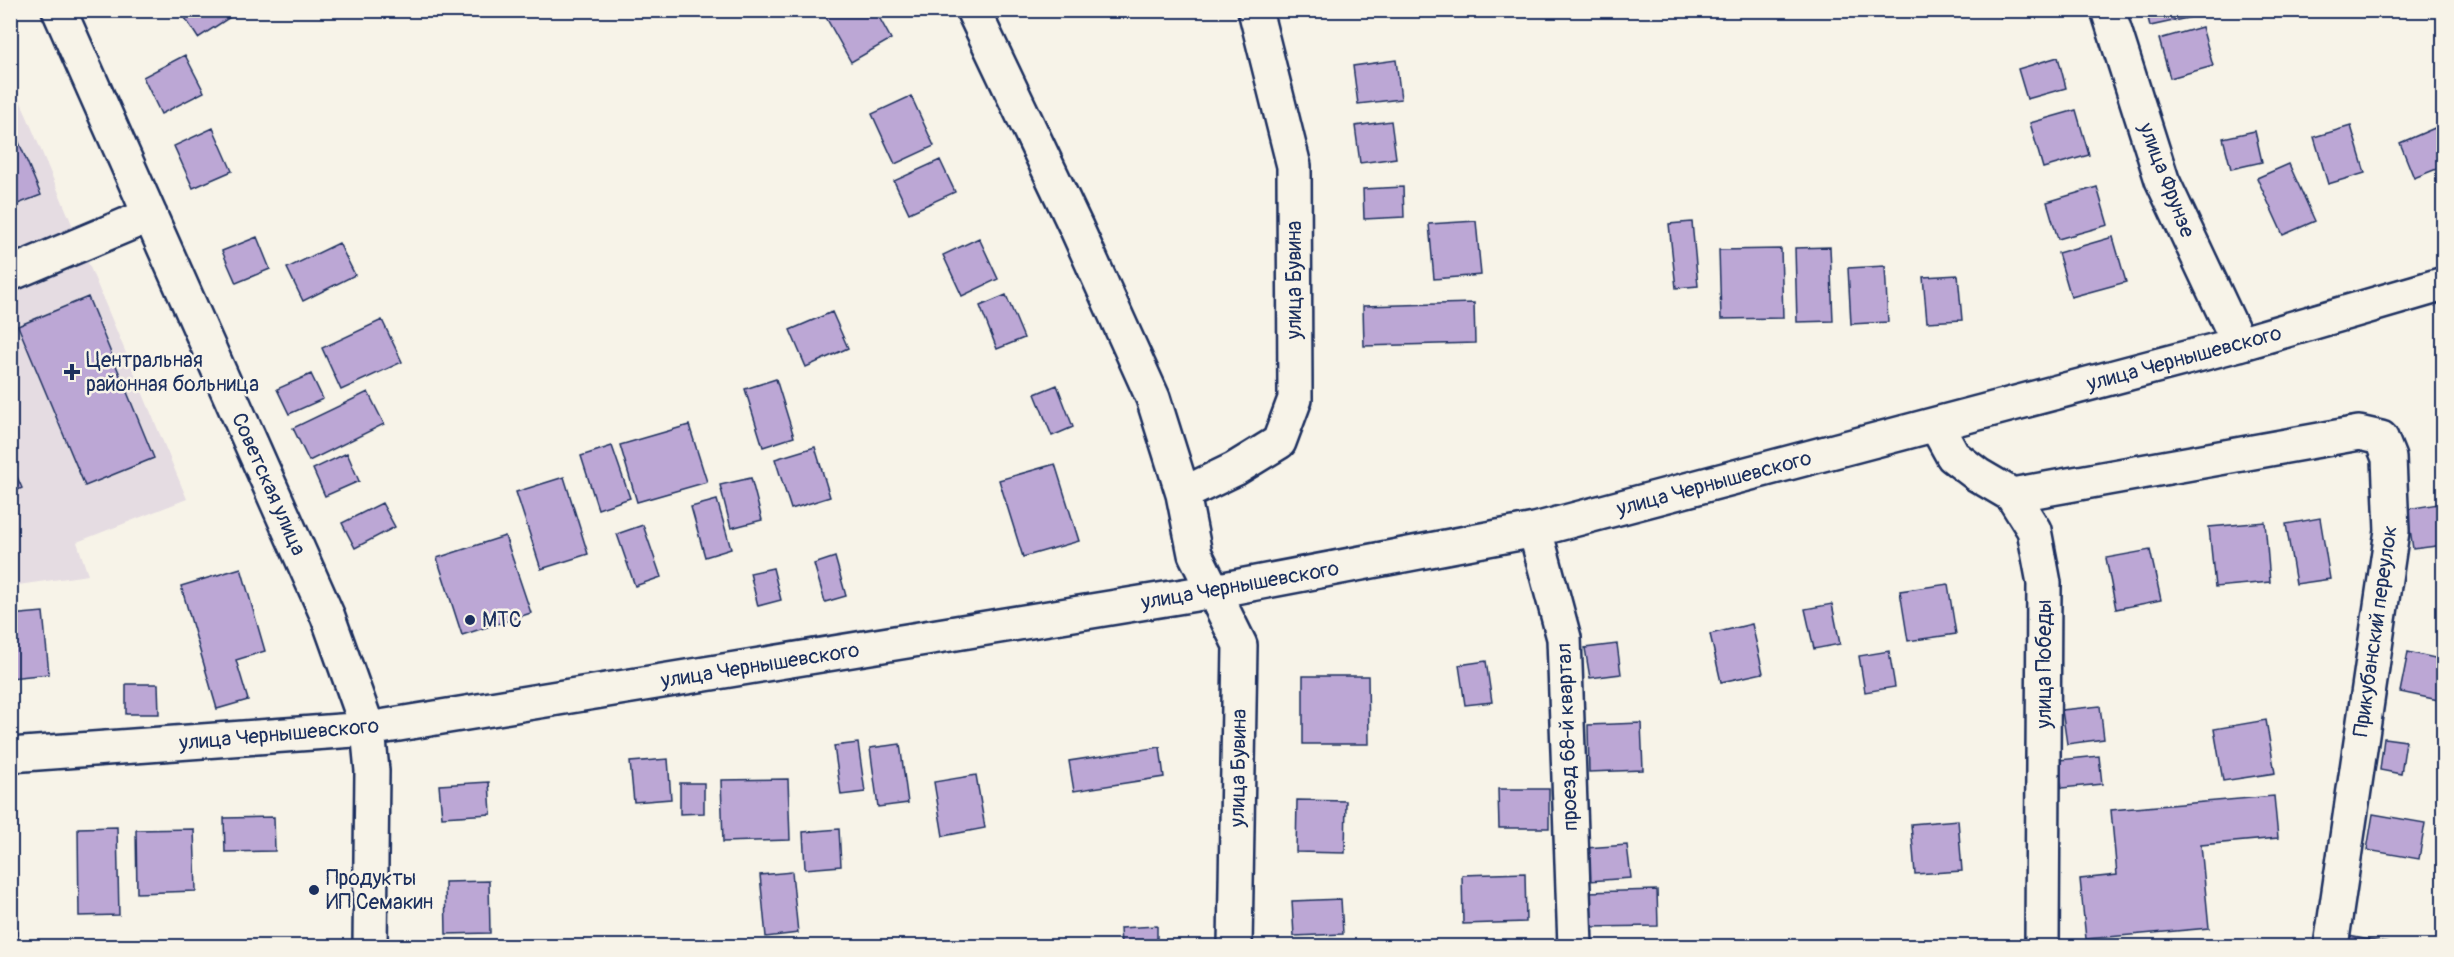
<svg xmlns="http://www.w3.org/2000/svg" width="2454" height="957" font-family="Pangolin,sans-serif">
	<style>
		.built { fill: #e5dce2 }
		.building { fill: #bca7d5; stroke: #1b2f5e; stroke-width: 1.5 }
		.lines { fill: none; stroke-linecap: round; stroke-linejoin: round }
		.minor-casing { stroke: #1b2f5e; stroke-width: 38 }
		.minor { stroke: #f7f3e8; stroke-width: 33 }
		.poi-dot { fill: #1b2f5e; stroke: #f7f3e8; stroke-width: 2 }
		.labels { text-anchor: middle; stroke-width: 5; stroke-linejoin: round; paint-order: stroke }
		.street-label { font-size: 21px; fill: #1b2f5e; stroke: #f7f3e8 }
		.poi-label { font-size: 21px; fill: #1b2f5e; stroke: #f7f3e8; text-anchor: start }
	</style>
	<rect width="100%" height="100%" fill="#f7f3e8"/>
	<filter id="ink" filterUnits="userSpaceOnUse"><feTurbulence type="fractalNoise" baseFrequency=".0167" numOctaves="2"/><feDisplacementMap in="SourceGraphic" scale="12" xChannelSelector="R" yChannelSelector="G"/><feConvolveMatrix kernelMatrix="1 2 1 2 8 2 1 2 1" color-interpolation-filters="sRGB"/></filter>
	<g filter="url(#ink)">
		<!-- built -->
		<path class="built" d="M 10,76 L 187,499 L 77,542 L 88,575 L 11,586 Z"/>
		<!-- building -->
		<path class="building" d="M 180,10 L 241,10 L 198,38 Z
			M 827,10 L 875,10 L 891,39 L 851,62 L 823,12 Z
			M 1999,10 L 2029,10 L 2001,18 Z
			M 2146,10 L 2220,10 L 2220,11 L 2150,26 Z
			M 2202,27 L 2213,66 L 2170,78 L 2159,39 Z
			M 185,55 L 204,92 L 161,114 L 143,77 Z
			M 2058,57 L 2066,88 L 2027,99 L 2018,69 Z
			M 1396,60 L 1401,99 L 1358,104 L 1353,66 Z
			M 911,96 L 934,146 L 895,164 L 872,114 Z
			M 2076,110 L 2089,155 L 2043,168 L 2030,123 Z
			M 10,121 L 41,195 L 10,207 Z
			M 1391,121 L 1396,158 L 1360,163 L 1355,126 Z
			M 2444,124 L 2444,166 L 2414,178 L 2400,143 Z
			M 2351,126 L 2365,173 L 2328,184 L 2314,137 Z
			M 213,128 L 232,171 L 193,188 L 174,146 Z
			M 2255,131 L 2262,162 L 2231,169 L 2223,138 Z
			M 940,160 L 955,192 L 909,213 L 894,181 Z
			M 2289,164 L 2315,221 L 2283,235 L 2257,178 Z
			M 1403,187 L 1404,217 L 1364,219 L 1363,189 Z
			M 2097,187 L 2108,225 L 2058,239 L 2047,202 Z
			M 1476,221 L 1481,275 L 1434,279 L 1429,224 Z
			M 1692,222 L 1698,286 L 1676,288 L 1669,224 Z
			M 257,237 L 270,269 L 236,283 L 222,251 Z
			M 2113,237 L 2126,282 L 2071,297 L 2058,253 Z
			M 979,238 L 998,279 L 962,296 L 943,255 Z
			M 339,243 L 355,275 L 303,301 L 287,268 Z
			M 1830,247 L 1833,321 L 1797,322 L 1795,248 Z
			M 1781,249 L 1783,318 L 1721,319 L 1719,250 Z
			M 1885,266 L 1888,322 L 1851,324 L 1848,268 Z
			M 1958,275 L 1962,320 L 1927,322 L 1923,277 Z
			M 1006,295 L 1024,338 L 997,349 L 980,306 Z
			M 88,297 L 154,458 L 85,486 L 18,326 Z
			M 1474,303 L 1475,343 L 1364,346 L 1363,306 Z
			M 832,312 L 848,348 L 806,367 L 790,330 Z
			M 382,320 L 402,362 L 341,390 L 322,348 Z
			M 311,374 L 323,399 L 289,414 L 277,389 Z
			M 776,379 L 794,437 L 763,447 L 745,389 Z
			M 1057,385 L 1073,427 L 1052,436 L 1035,394 Z
			M 368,392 L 384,424 L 309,461 L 293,428 Z
			M 689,425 L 707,482 L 637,502 L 620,445 Z
			M 612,446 L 630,498 L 598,509 L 581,456 Z
			M 815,447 L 830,497 L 791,509 L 775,459 Z
			M 347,453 L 359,481 L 325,496 L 313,469 Z
			M 10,461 L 22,488 L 10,493 Z
			M 1055,464 L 1079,541 L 1023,557 L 999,480 Z
			M 564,477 L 588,554 L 541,569 L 516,492 Z
			M 751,478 L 762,520 L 731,528 L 720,485 Z
			M 717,500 L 731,549 L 705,557 L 691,507 Z
			M 382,503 L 395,527 L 355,548 L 342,523 Z
			M 2438,504 L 2444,545 L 2413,549 L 2407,509 Z
			M 2320,518 L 2330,579 L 2296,584 L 2286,524 Z
			M 2265,522 L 2270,582 L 2215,587 L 2209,527 Z
			M 643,525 L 661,577 L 635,586 L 617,534 Z
			M 505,536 L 531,613 L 462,635 L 437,558 Z
			M 2150,550 L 2161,600 L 2116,609 L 2106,558 Z
			M 835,557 L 846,596 L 825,602 L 814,564 Z
			M 241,568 L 265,651 L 236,660 L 248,700 L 217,709 L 181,586 Z
			M 773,568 L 781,600 L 758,606 L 750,573 Z
			M 1948,584 L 1956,634 L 1908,641 L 1900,591 Z
			M 1832,604 L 1840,644 L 1814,649 L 1805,609 Z
			M 43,612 L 49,674 L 10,678 L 10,615 Z
			M 1752,624 L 1763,673 L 1721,682 L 1710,634 Z
			M 1617,644 L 1621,674 L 1590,678 L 1585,648 Z
			M 1889,651 L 1895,687 L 1865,692 L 1859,656 Z
			M 2408,652 L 2444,660 L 2443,701 L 2400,692 Z
			M 1486,661 L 1492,702 L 1465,705 L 1459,665 Z
			M 1303,676 L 1368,676 L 1369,744 L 1303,744 Z
			M 126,684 L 158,684 L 159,714 L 126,714 Z
			M 2100,706 L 2104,739 L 2067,744 L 2062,710 Z
			M 2266,720 L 2275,773 L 2223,781 L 2214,729 Z
			M 1641,723 L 1643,770 L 1589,772 L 1588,725 Z
			M 2384,738 L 2406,741 L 2401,774 L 2380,770 Z
			M 858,743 L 865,792 L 841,795 L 834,746 Z
			M 900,744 L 908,803 L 878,807 L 870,748 Z
			M 1160,747 L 1164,777 L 1074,791 L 1069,761 Z
			M 2099,756 L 2102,784 L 2062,788 L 2059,760 Z
			M 668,759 L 671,799 L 634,802 L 630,762 Z
			M 976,775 L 985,828 L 943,836 L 934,782 Z
			M 788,779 L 790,840 L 723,842 L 721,780 Z
			M 489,782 L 491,814 L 442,817 L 439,785 Z
			M 680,783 L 704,783 L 704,813 L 680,814 Z
			M 1498,789 L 1549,789 L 1549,828 L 1499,828 Z
			M 2274,796 L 2278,838 L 2201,845 L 2209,928 L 2086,939 L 2080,879 L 2117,875 L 2111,810 Z
			M 1297,800 L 1346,801 L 1345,853 L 1296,852 Z
			M 2373,814 L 2425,823 L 2419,859 L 2367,850 Z
			M 274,817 L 275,851 L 225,852 L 224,818 Z
			M 1958,820 L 1962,871 L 1915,874 L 1911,824 Z
			M 117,827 L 119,915 L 79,916 L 78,828 Z
			M 194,829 L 196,891 L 137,893 L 136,830 Z
			M 839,829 L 841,866 L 805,869 L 803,832 Z
			M 1627,845 L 1631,878 L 1589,881 L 1586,848 Z
			M 792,872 L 798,933 L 766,937 L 760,875 Z
			M 1525,873 L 1526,922 L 1463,924 L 1462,875 Z
			M 489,881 L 490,933 L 446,934 L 445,882 Z
			M 1657,890 L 1658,926 L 1588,927 L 1587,892 Z
			M 1341,899 L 1343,934 L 1294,936 L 1292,901 Z
			M 10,918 L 17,918 L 18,946 L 10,946 Z
			M 1157,926 L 1157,946 L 1121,946 L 1120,928 Z
			M 2349,936 L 2400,946 L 2347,946 Z"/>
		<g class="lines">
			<!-- minor casing -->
			<g class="minor-casing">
				<path id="minor" d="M 59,10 L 328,617 L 368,729 L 372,771 L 370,946
					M 973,10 L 1076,227 L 1153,398 L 1183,494 L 1195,554 L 1240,645 L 1235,946
					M 2108,10 L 2162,180 L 2239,344
					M 10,274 L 150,215
					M 1936,425 L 1953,456 L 1978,475 L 2012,495 L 2034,530 L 2044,583 L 2042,946
					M 1183,494 L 1235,469 L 1279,442 L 1295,399 L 1294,166 L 1255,10
					M 2012,495 L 2359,433 L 2381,438 L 2389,458 L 2392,531 L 2331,946
					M 1535,530 L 1564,638 L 1575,946
					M 10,755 L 368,729 L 1214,591 L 1535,530 L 2239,344 L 2444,284"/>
			</g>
			<!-- minor -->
			<use href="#minor" class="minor"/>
		</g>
	</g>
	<!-- markers -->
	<g class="poi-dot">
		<path d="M69 363h6v6h6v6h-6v6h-6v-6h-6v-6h6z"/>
		<circle cx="470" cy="620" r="6"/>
		<circle cx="314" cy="890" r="6"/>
	</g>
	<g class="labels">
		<!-- street labels -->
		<g class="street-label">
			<text transform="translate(2167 180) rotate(69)" y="7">улица Фрунзе</text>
			<text transform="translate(1294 280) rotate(-90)" y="7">улица Бувина</text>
			<text transform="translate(2184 358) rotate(-15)" y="7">улица Чернышевского</text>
			<text transform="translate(1714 483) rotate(-15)" y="7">улица Чернышевского</text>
			<text transform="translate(269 484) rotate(66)" y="7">Советская улица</text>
			<text transform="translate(1240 585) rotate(-10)" y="7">улица Чернышевского</text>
			<text transform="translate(2375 631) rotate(-82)" y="7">Прикубанский переулок</text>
			<text transform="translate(2044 664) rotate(-90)" y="7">улица Победы</text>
			<text transform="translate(760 665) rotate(-9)" y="7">улица Чернышевского</text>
			<text transform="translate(279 734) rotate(-5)" y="7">улица Чернышевского</text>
			<text transform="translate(1567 737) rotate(-92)" y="7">проезд 68-й квартал</text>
			<text transform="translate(1238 768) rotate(-89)" y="7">улица Бувина</text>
		</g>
		<!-- poi labels -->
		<g class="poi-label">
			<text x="86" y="367">Центральная<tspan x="86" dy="24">районная больница</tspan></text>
			<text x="482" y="627">МТС</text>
			<text x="326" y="885">Продукты<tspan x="326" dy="24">ИП Семакин</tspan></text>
		</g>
	</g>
	<!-- margin -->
	<rect width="2454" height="957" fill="none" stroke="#f7f3e8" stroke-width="36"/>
	<rect x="18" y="18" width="2418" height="921" fill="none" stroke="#1b2f5e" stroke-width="2" filter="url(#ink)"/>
</svg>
